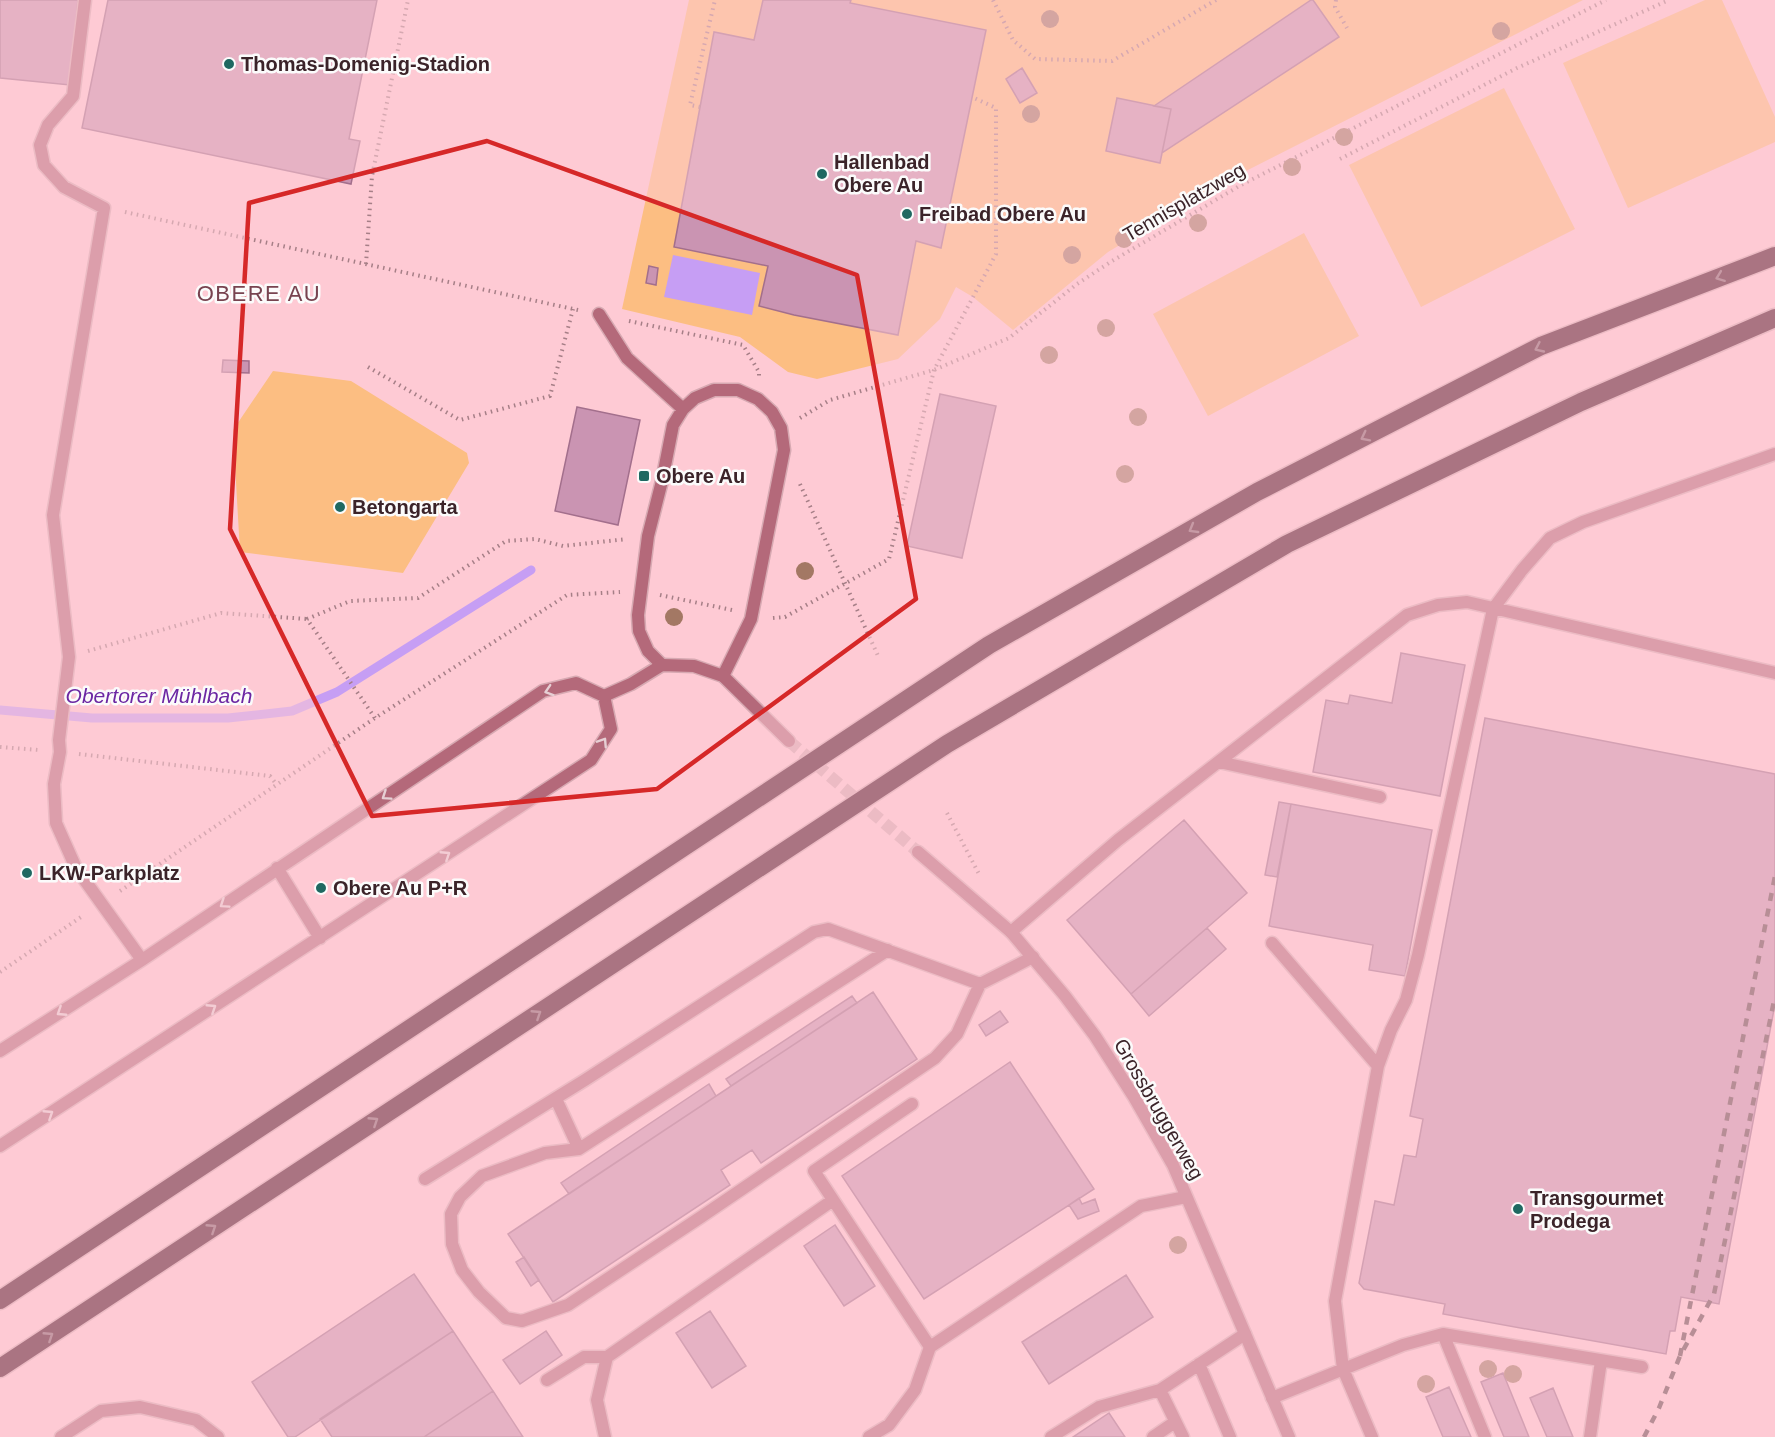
<svg xmlns="http://www.w3.org/2000/svg" width="1775" height="1437" font-family="Arial,sans-serif">
	<style>
		.green { fill: #fcbe82 }
		.water { fill: #c69ef4 }
		.lines { fill: none; stroke-linecap: round; stroke-linejoin: round }
		.stream { stroke: #c69ef4; stroke-width: 9 }
		.building { fill: #ca94b2; stroke: #a36f8c; stroke-width: 1.5 }
		.street-tunnel { stroke: #d7a9b2; stroke-width: 12; stroke-dasharray: 12 6; stroke-linecap: butt }
		.lane-casing { stroke: #d7a9b2; stroke-width: 15 }
		.street-casing { stroke: #d7a9b2; stroke-width: 15 }
		.highway-casing { stroke: #d7a9b2; stroke-width: 21 }
		.path { stroke: #a67f87; stroke-width: 4; stroke-dasharray: 1.5 4.5; stroke-linecap: butt }
		.lane { stroke: #b4697a; stroke-width: 12 }
		.street { stroke: #b4697a; stroke-width: 12 }
		.highway { stroke: #460d20; stroke-width: 18 }
		.rail { stroke: #63454c; stroke-width: 4.5; stroke-dasharray: 8 8; stroke-linecap: butt }
		.tree { fill: #a37864 }
		.oneway { stroke: #85606d }
		.oneway2 { stroke: #e6cfd4 }
		.marked { fill: none; stroke: #d62828; stroke-width: 4.5; stroke-linejoin: round }
		.poi-dot { fill: #1f6861; stroke: #fbfbfb; stroke-width: 2 }
		.labels { text-anchor: middle; stroke-width: 5; stroke-linejoin: round; paint-order: stroke }
		.poi-label { font-size: 20px; font-weight: bold; fill: #3b2329; stroke: #fbfbfb; text-anchor: start }
		.street-label { font-size: 20px; fill: #3b2329; stroke: #fbfbfb }
		.water-label { font-size: 21px; font-style: italic; fill: #6c27a3; stroke: #fbfbfb }
		.quarter-label { font-size: 22px; letter-spacing: 1.5px; fill: #784350; stroke: #fbfbfb }
	</style>
	<rect width="100%" height="100%" fill="#fecad4"/>
	<!-- green -->
	<path class="green" d="M 689,0 L 1583,0 L 1236,176 L 1108,252 L 1013,330 L 973,297 L 956,287 L 940,319 L 898,359 L 817,379 L 788,372 L 740,337 L 622,309 Z
		M 1705,0 L 1722,0 L 1775,117 L 1775,142 L 1628,208 L 1563,63 Z
		M 1504,88 L 1575,229 L 1421,307 L 1349,165 Z
		M 1304,233 L 1359,336 L 1208,416 L 1153,314 Z
		M 273,371 L 351,381 L 467,453 L 469,463 L 403,573 L 240,552 L 233,430 Z"/>
	<!-- water -->
	<path class="water" d="M 673,255 L 760,273 L 752,315 L 664,297 Z"/>
	<g class="lines">
		<!-- stream -->
		<path class="stream" d="M 0,710 L 92,718 L 228,718 L 292,711 L 337,692 L 531,570"/>
	</g>
	<!-- building -->
	<path class="building" d="M 0,0 L 78,0 L 70,85 L 0,78 Z
		M 108,0 L 377,0 L 349,139 L 360,141 L 351,184 L 82,128 Z
		M 763,0 L 851,0 L 850,3 L 986,30 L 941,248 L 916,241 L 898,335 L 794,315 L 759,306 L 768,266 L 674,247 L 714,32 L 754,40 Z
		M 1311,0 L 1313,0 L 1339,37 L 1162,153 L 1171,109 L 1154,106 Z
		M 1022,68 L 1037,93 L 1020,103 L 1006,79 Z
		M 1117,98 L 1171,109 L 1160,163 L 1106,151 Z
		M 649,266 L 658,268 L 656,285 L 646,283 Z
		M 223,360 L 249,361 L 249,373 L 222,372 Z
		M 940,394 L 996,406 L 962,558 L 907,546 Z
		M 577,407 L 640,420 L 618,525 L 555,511 Z
		M 1401,653 L 1465,665 L 1440,796 L 1313,772 L 1326,700 L 1348,704 L 1350,695 L 1392,703 Z
		M 1485,718 L 1775,774 L 1775,1004 L 1719,1304 L 1681,1297 L 1675,1331 L 1670,1331 L 1666,1354 L 1443,1314 L 1445,1304 L 1364,1289 L 1359,1283 L 1375,1201 L 1394,1205 L 1404,1155 L 1416,1157 L 1423,1119 L 1410,1116 Z
		M 1279,802 L 1291,804 L 1277,877 L 1265,875 Z
		M 1291,804 L 1432,830 L 1405,976 L 1369,970 L 1373,945 L 1269,926 Z
		M 1184,820 L 1247,893 L 1131,994 L 1067,920 Z
		M 1207,928 L 1226,949 L 1149,1016 L 1131,994 Z
		M 873,992 L 917,1059 L 761,1163 L 752,1150 L 721,1170 L 730,1185 L 553,1302 L 508,1234 Z
		M 852,996 L 857,1003 L 731,1086 L 726,1079 Z
		M 1000,1011 L 1008,1022 L 986,1036 L 979,1025 Z
		M 1010,1062 L 1094,1189 L 924,1299 L 842,1176 Z
		M 709,1084 L 716,1096 L 569,1194 L 561,1183 Z
		M 1079,1198 L 1082,1204 L 1095,1199 L 1099,1211 L 1078,1219 L 1069,1205 Z
		M 835,1225 L 875,1286 L 844,1306 L 804,1246 Z
		M 524,1257 L 539,1280 L 531,1286 L 516,1262 Z
		M 414,1274 L 453,1331 L 295,1437 L 288,1437 L 252,1382 Z
		M 1126,1275 L 1153,1317 L 1049,1384 L 1022,1342 Z
		M 710,1311 L 746,1366 L 712,1388 L 676,1333 Z
		M 453,1331 L 493,1391 L 424,1437 L 332,1437 L 320,1419 Z
		M 546,1331 L 562,1355 L 520,1384 L 503,1360 Z
		M 1503,1373 L 1529,1437 L 1504,1437 L 1481,1382 Z
		M 1449,1387 L 1471,1437 L 1443,1437 L 1426,1397 Z
		M 1553,1388 L 1573,1437 L 1547,1437 L 1530,1398 Z
		M 493,1391 L 523,1437 L 424,1437 Z
		M 1109,1413 L 1125,1437 L 1073,1437 Z"/>
	<g class="lines">
		<!-- street-tunnel -->
		<path class="street-tunnel" d="M 789,741 L 918,852"/>
		<!-- lane casing -->
		<g class="lane-casing">
			<path id="lane" d="M 85,0 L 73,96 L 48,125 L 40,145 L 44,165 L 64,187 L 104,208 L 53,515 L 69,657 L 59,740 L 60,752 L 54,784 L 56,823 L 76,868 L 142,960
				M 599,314 L 627,358 L 683,409
				M 662,665 L 648,651 L 639,631 L 638,615 L 648,536 L 662,481 L 673,425 L 683,409 L 695,398 L 714,390 L 738,390 L 758,399 L 772,412 L 781,428 L 784,450 L 751,619 L 723,676
				M 1219,762 L 1380,797
				M 277,868 L 320,938
				M 1011,932 L 1118,840 L 1407,615 L 1438,605 L 1467,602 L 1775,673
				M 1272,943 L 1378,1066
				M 888,950 L 579,1149 L 545,1153 L 482,1176 L 460,1197 L 451,1214 L 452,1244 L 462,1270 L 479,1292 L 506,1318 L 522,1321 L 568,1305 L 701,1217 L 935,1058 L 957,1034 L 980,984
				M 0,1051 L 142,960 L 543,691 L 576,683 L 604,696 L 611,729 L 591,760 L 0,1146
				M 556,1099 L 579,1149
				M 912,1104 L 814,1171 L 930,1347 L 1141,1206 L 1186,1197
				M 425,1179 L 585,1080 L 814,932 L 828,929 L 980,984 L 1033,957
				M 1443,1334 L 1485,1437
				M 1199,1364 L 1230,1437
				M 547,1380 L 584,1357 L 607,1357 L 833,1200
				M 1160,1390 L 1183,1437
				M 1272,1398 L 1403,1345 L 1443,1334 L 1642,1367
				M 61,1437 L 101,1411 L 140,1407 L 196,1420 L 218,1437
				M 605,1437 L 597,1400 L 607,1357
				M 869,1437 L 889,1425 L 915,1390 L 930,1347
				M 1051,1437 L 1099,1407 L 1160,1390 L 1245,1334
				M 1153,1437 L 1175,1422
				M 1372,1437 L 1343,1369 L 1335,1301 L 1378,1066 L 1391,1030 L 1406,1000 L 1418,955 L 1493,609 L 1522,570 L 1550,538 L 1583,522 L 1775,454
				M 1590,1437 L 1601,1361"/>
		</g>
		<!-- street casing -->
		<g class="street-casing">
			<path id="street" d="M 604,696 L 631,684 L 662,665 L 694,666 L 723,676 L 789,741
				M 918,852 L 1011,932 L 1065,996 L 1095,1036 L 1134,1097 L 1173,1165 L 1289,1437"/>
		</g>
		<!-- highway casing -->
		<g class="highway-casing">
			<path id="highway" d="M 0,1300 L 989,645 L 1257,492 L 1541,346 L 1775,256
				M 0,1368 L 947,744 L 1287,544 L 1581,402 L 1775,318"/>
		</g>
		<!-- path -->
		<path class="path" d="M 993,0 L 1013,40 L 1035,59 L 1112,61 L 1216,0
			M 1336,0 L 1335,7 L 1347,28
			M 700,107 L 690,105 L 715,0
			M 1340,159 L 1517,68 L 1669,0
			M 125,212 L 578,310
			M 366,264 L 372,176 L 408,0
			M 629,321 L 743,345 L 759,372 L 759,376
			M 368,367 L 460,420 L 550,396 L 573,309
			M 800,418 L 830,400 L 934,370 L 1009,338 L 1077,284 L 1112,261 L 1241,185 L 1606,0
			M 800,484 L 879,658
			M 660,595 L 732,610
			M 773,618 L 785,617 L 889,559 L 934,370 L 996,254 L 996,108 L 972,97
			M 88,651 L 221,613 L 307,619
			M 375,718 L 307,619 L 350,601 L 418,598 L 506,541 L 535,539 L 563,546 L 627,539
			M 0,747 L 39,750
			M 79,754 L 270,776 L 277,785
			M 947,813 L 979,874
			M 120,891 L 375,718 L 567,595 L 620,592
			M 0,972 L 84,915"/>
		<!-- lane -->
		<use href="#lane" class="lane"/>
		<!-- street -->
		<use href="#street" class="street"/>
		<!-- highway -->
		<use href="#highway" class="highway"/>
		<!-- rail -->
		<path class="rail" d="M 1680,1356 L 1775,876
			M 1644,1437 L 1659,1408 L 1680,1356 L 1714,1294 L 1775,996"/>
	</g>
	<!-- trees -->
	<g class="tree">
		<circle cx="1050" cy="19" r="9"/>
		<circle cx="1501" cy="31" r="9"/>
		<circle cx="1031" cy="114" r="9"/>
		<circle cx="1344" cy="137" r="9"/>
		<circle cx="1292" cy="167" r="9"/>
		<circle cx="1198" cy="223" r="9"/>
		<circle cx="1124" cy="239" r="9"/>
		<circle cx="1072" cy="255" r="9"/>
		<circle cx="1106" cy="328" r="9"/>
		<circle cx="1049" cy="355" r="9"/>
		<circle cx="1138" cy="417" r="9"/>
		<circle cx="1125" cy="474" r="9"/>
		<circle cx="805" cy="571" r="9"/>
		<circle cx="674" cy="617" r="9"/>
		<circle cx="1178" cy="1245" r="9"/>
		<circle cx="1488" cy="1369" r="9"/>
		<circle cx="1513" cy="1374" r="9"/>
		<circle cx="1426" cy="1384" r="9"/>
	</g>
	<!-- one-way arrows -->
	<defs><path id="oneway-chevron" d="M-2-3.5L2.5 0L-2 3.5" fill="none" stroke-width="1.6" stroke-linecap="round" stroke-linejoin="round" transform="scale(1.5)"/></defs>
	<g class="oneway">
		<use href="#oneway-chevron" transform="translate(1720 277) rotate(159)"/>
		<use href="#oneway-chevron" transform="translate(1539 348) rotate(155)"/>
		<use href="#oneway-chevron" transform="translate(1365 437) rotate(153)"/>
		<use href="#oneway-chevron" transform="translate(1193 529) rotate(150)"/>
		<use href="#oneway-chevron" transform="translate(537 1014) rotate(-33)"/>
		<use href="#oneway-chevron" transform="translate(374 1121) rotate(-33)"/>
		<use href="#oneway-chevron" transform="translate(212 1228) rotate(-33)"/>
		<use href="#oneway-chevron" transform="translate(49 1336) rotate(-33)"/>
	</g>
	<g class="oneway2">
		<use href="#oneway-chevron" transform="translate(549 691) rotate(162)"/>
		<use href="#oneway-chevron" transform="translate(603 742) rotate(-57)"/>
		<use href="#oneway-chevron" transform="translate(386 796) rotate(146)"/>
		<use href="#oneway-chevron" transform="translate(446 855) rotate(-33)"/>
		<use href="#oneway-chevron" transform="translate(224 904) rotate(146)"/>
		<use href="#oneway-chevron" transform="translate(212 1008) rotate(-33)"/>
		<use href="#oneway-chevron" transform="translate(61 1012) rotate(147)"/>
		<use href="#oneway-chevron" transform="translate(49 1114) rotate(-33)"/>
	</g>
	<!-- marked area -->
	<path d="M0 0H1775V1437H0ZM 487,141 L 857,275 L 916,599 L 657,789 L 372,816 L 230,529 L 249,203 Z" fill="#fecad4" fill-opacity=".55" fill-rule="evenodd"/>
	<path class="marked" d="M 487,141 L 857,275 L 916,599 L 657,789 L 372,816 L 230,529 L 249,203 Z"/>
	<!-- markers -->
	<g class="poi-dot">
		<circle cx="229" cy="64" r="6"/>
		<circle cx="822" cy="174" r="6"/>
		<circle cx="907" cy="214" r="6"/>
		<rect x="638" y="470" width="12" height="12" rx="3"/>
		<circle cx="340" cy="507" r="6"/>
		<circle cx="27" cy="873" r="6"/>
		<circle cx="321" cy="888" r="6"/>
		<circle cx="1518" cy="1209" r="6"/>
	</g>
	<g class="labels">
		<!-- poi labels -->
		<g class="poi-label">
			<text x="241" y="71">Thomas-Domenig-Stadion</text>
			<text x="834" y="169">Hallenbad<tspan x="834" dy="23">Obere Au</tspan></text>
			<text x="919" y="221">Freibad Obere Au</text>
			<text x="656" y="483">Obere Au</text>
			<text x="352" y="514">Betongarta</text>
			<text x="39" y="880">LKW-Parkplatz</text>
			<text x="333" y="895">Obere Au P+R</text>
			<text x="1530" y="1205">Transgourmet<tspan x="1530" dy="23">Prodega</tspan></text>
		</g>
		<!-- street labels -->
		<g class="street-label">
			<text transform="translate(1184 202) rotate(-30)" y="7">Tennisplatzweg</text>
			<text transform="translate(1159 1109) rotate(60)" y="7">Grossbruggerweg</text>
		</g>
		<!-- water labels -->
		<g class="water-label">
			<text x="159" y="703">Obertorer Mühlbach</text>
		</g>
		<!-- quarter labels -->
		<g class="quarter-label">
			<text x="259" y="301">OBERE AU</text>
		</g>
	</g>
</svg>
